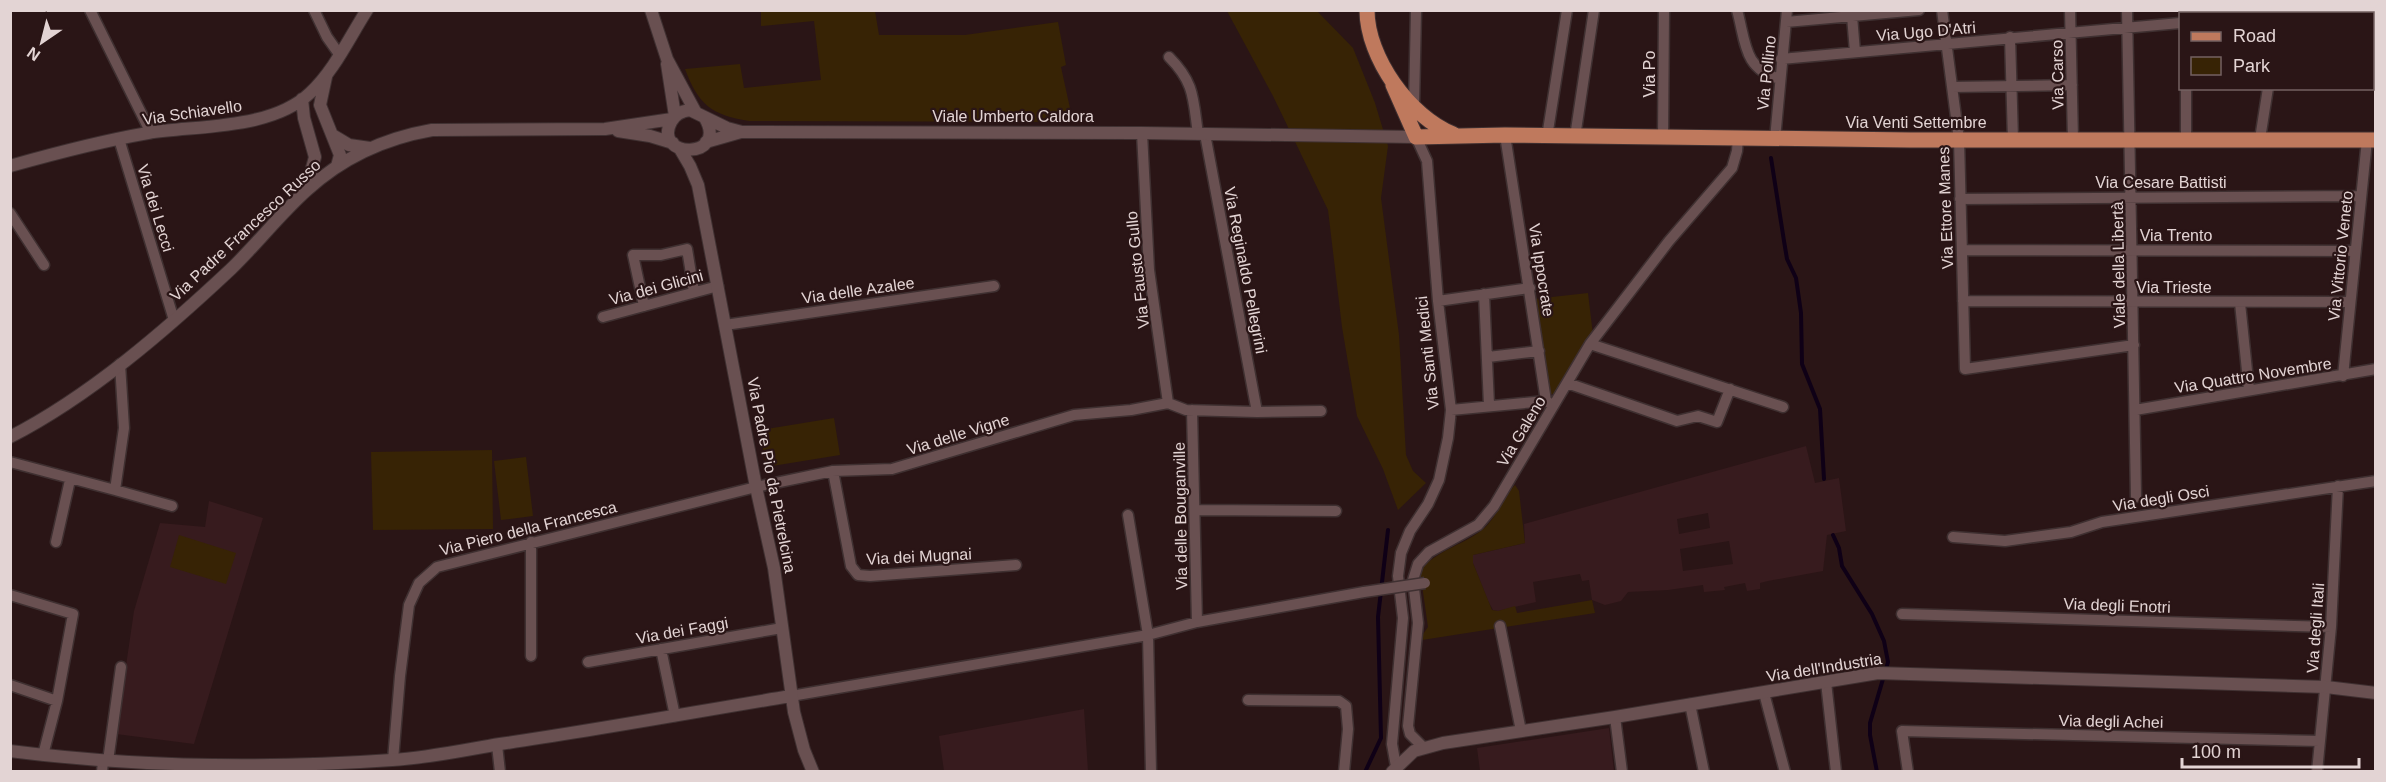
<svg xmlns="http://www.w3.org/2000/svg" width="2386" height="782" font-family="Helvetica,sans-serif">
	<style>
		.built { fill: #371b1e; fill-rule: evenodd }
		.green { fill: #372305 }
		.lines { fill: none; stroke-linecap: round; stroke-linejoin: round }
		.stream { stroke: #0f0016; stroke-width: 4 }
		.minor-casing { stroke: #3f3031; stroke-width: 13 }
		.tertiary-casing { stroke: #3f3031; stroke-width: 14 }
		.primary-casing { stroke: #3f3031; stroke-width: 17 }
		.minor { stroke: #695051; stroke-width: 10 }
		.tertiary { stroke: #695051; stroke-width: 12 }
		.primary { stroke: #bf795d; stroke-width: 15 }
		.minor-bridge-casing { stroke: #3f3031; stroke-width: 13; stroke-linecap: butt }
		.minor-bridge { stroke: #695051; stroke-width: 10 }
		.labels { text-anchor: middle; stroke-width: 4.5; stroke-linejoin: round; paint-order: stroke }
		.street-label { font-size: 16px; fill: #e3d4d4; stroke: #2a1516 }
	</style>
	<rect width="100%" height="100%" fill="#2a1516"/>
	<!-- built -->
	<path class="built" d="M 1806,446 L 1815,483 L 1839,478 L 1846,531 L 1827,535 L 1823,571 L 1768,581 L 1760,583 L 1760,589 L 1747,591 L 1745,583 L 1724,587 L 1725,590 L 1704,592 L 1703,585 L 1668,590 L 1628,592 L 1621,601 L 1605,605 L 1592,600 L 1589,580 L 1582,581 L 1580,574 L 1533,582 L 1536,602 L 1498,611 L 1493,610 L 1488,601 L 1473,563 L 1473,555 L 1525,543 L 1524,524 ZM 1708,513 L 1710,528 L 1679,534 L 1677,519 ZM 1729,541 L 1733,564 L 1683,571 L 1680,549 Z
		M 209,501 L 263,518 L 194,744 L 116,734 L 134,611 L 160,523 L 205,527 Z
		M 1084,709 L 1088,771 L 944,771 L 939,736 Z
		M 1609,728 L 1614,771 L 1480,771 L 1477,748 Z"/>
	<!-- green -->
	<path class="green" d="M 761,11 L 875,11 L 879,35 L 965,35 L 1058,22 L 1066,65 L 1061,67 L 1073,122 L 749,121 C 711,115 698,104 685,69 L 740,64 L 744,88 L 821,80 L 814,21 L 761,26 Z
		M 1227,11 L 1317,11 L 1353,48 L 1375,103 L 1388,146 L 1381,198 L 1399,335 L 1406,455 L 1413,471 L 1426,483 L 1398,510 L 1383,469 L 1357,416 L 1342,327 L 1328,210 L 1273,96 Z
		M 1588,293 L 1593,335 L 1556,394 L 1551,394 L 1534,299 Z
		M 834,418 L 840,455 L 766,467 L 760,430 Z
		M 492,450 L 493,529 L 373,530 L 371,452 Z
		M 526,457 L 533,516 L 501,520 L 494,461 Z
		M 1515,485 L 1519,491 L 1525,543 L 1473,555 L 1473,563 L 1492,610 L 1498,611 L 1515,606 L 1517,613 L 1592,600 L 1595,613 L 1422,640 L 1421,637 L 1428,627 L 1420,571 C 1435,551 1463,545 1482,530 C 1497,518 1502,498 1515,485 Z
		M 179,535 L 236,553 L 226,584 L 170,567 Z"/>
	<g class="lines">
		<!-- stream -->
		<path class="stream" d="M 1771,158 L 1784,241 L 1787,259 L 1796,278 L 1801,313 L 1802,364 L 1820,409 L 1824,479
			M 1833,535 L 1839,548 L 1842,566 L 1872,614 L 1884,641 L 1888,662 L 1870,723 L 1870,735 L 1877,772
			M 1365,772 L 1381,738 L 1378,617 L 1388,530"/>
		<!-- minor casing -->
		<g class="minor-casing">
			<path id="minor" d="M 90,10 L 151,133
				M 314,10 L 327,37 L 339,54
				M 1737,10 C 1746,42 1743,69 1780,79
				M 1942,10 L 1959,140 L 1965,369 L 2134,345
				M 2070,10 L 2073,140
				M 2127,10 L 2136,497
				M 2186,14 L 2186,10
				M 2280,14 L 2280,10
				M 1852,16 L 1855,52
				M 1786,22 L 1919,10
				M 2010,37 L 2013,140
				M 1169,57 C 1195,83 1193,99 1198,134
				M 1781,59 L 2180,23
				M 2372,62 L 2376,62
				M 1952,87 L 2072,85
				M 1414,106 L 1416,10
				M 1142,133 L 1149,270 L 1168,403
				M 1205,134 L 1257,412
				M 1505,135 L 1546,401 L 1553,405
				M 1547,137 L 1567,10
				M 1575,137 L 1594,10
				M 1663,138 L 1664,10
				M 119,139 L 174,320
				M 1775,139 L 1787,10
				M 2260,139 L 2268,88
				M 2186,140 L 2186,88
				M 1960,199 L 2361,196
				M 10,213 L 44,265
				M 1962,250 L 2355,251
				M 1484,294 L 1489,405
				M 1438,301 L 1530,288
				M 1963,301 L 2350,302
				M 2240,303 L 2249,390
				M 644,306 L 633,255 L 661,255 L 687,249 L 694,292
				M 603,317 L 718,286
				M 725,325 L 994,286
				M 1590,344 L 1783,407
				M 1488,357 L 1539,351
				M 120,364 L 124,428 L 115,490 L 172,506
				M 2343,376 L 2367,140
				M 1567,383 L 1677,421 L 1698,416 L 1717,422 L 1730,389
				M 1168,403 L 1186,410 L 1257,412 L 1321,411
				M 1192,410 L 1197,622
				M 1451,410 L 1546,401
				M 2135,410 L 2376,369
				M 10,462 L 115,490
				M 833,471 L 851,566 L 858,575 L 870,576 L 1016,565
				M 1195,510 L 1336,511
				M 1128,515 L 1148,635 L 1151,772
				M 1953,537 L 2005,541 L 2071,532 L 2102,522 L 2376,481
				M 56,542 L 70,480
				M 531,542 L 531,656
				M 10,595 L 73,614 L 57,701
				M 1902,614 L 2331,627
				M 1500,626 L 1521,731
				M 661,649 L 675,716
				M 588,662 L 782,628
				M 1826,682 L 1836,772
				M 10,685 L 57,701 L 43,755
				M 1764,693 L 1785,772
				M 791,696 L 1148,635 L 1197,622 L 1364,592
				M 1248,700 L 1339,701 L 1346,706 L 1348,729 L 1344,772
				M 1690,704 L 1704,772
				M 1615,717 L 1622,772
				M 497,745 L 500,772
				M 1424,748 L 1410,734 L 1408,726 L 1418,623 L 1413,580 L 1418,564 L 1429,552 L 1478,525 L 1494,506 L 1590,344 L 1669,241 L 1732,168 L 1737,151 L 1738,138
				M 393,760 L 400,676 L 409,605 L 419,583 L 437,567 L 756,487 L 833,471 L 892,469 L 1074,415 L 1131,410 L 1168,403
				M 108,761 L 121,667
				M 102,772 L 103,761
				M 1397,772 L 1392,744 L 1403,618 L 1398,576 L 1401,553 L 1410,531 L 1428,504 L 1439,480 L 1448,438 L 1451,410 L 1438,301 L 1427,161 L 1416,137
				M 1908,772 L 1902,731 L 2320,741
				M 2317,772 L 2331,627 L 2338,486"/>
		</g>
		<!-- tertiary casing -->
		<g class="tertiary-casing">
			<path id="tertiary" d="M 651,10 L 667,59 L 695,111
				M 667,64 L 675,116
				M 326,77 L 320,105 L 340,155 L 337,166
				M 302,99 L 304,118 L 315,157 L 306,190
				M 705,118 C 729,160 652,159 671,122 C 675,114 682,111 690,110 L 727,128 L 742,132 L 1142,133 L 1416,137
				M 618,131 L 650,136 L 673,143
				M 334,136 L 349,145 L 370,148
				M 706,142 L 741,132
				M 680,149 L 690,166 L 698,185 L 756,487 L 774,568 L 794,712 L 804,750 L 813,772
				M 10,166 C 56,153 102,141 148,133 C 198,125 271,130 310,93 C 334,71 349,38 367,10
				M 10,437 C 90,396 166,330 231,269 C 257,244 280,214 307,190 C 342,158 386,138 432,130 L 605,129 L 672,119
				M 10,751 C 136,767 265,769 392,760 C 428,758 464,750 500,744 C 597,730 694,712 791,696
				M 1392,772 L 1414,751 L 1443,743 L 1615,717 L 1878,673 L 2326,687 L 2376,693"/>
		</g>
		<!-- primary casing -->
		<g class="primary-casing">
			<path id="primary" d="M 1367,10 C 1367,58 1410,117 1453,134
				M 1393,85 L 1416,137 L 1505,135 L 1910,140 L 2376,140"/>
		</g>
		<!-- minor -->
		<use href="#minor" class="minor"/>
		<!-- tertiary -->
		<use href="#tertiary" class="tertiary"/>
		<!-- primary -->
		<use href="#primary" class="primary"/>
		<!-- minor-bridge casing -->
		<g class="minor-bridge-casing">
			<path id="minor-bridge" d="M 1364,592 L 1425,583"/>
		</g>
		<!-- minor-bridge -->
		<use href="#minor-bridge" class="minor-bridge"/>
	</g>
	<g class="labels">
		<!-- street labels -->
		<g class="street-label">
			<text transform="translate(1926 31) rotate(-5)" y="6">Via Ugo D'Atri</text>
			<text transform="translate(1766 73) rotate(-84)" y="6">Via Pollino</text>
			<text transform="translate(1649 74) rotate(-90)" y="6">Via Po</text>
			<text transform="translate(2057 75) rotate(-91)" y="6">Via Carso</text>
			<text transform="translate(192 112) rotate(-8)" y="6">Via Schiavello</text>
			<text x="1013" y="122">Viale Umberto Caldora</text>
			<text x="1916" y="128">Via Venti Settembre</text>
			<text x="2161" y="188">Via Cesare Battisti</text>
			<text transform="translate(156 208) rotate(73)" y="6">Via dei Lecci</text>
			<text transform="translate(1945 208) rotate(-92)" y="6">Via Ettore Manes</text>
			<text transform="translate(245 230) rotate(-43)" y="6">Via Padre Francesco Russo</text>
			<text x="2176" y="241">Via Trento</text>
			<text transform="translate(2340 256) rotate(-84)" y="6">Via Vittorio Veneto</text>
			<text transform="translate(2118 265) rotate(-91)" y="6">Viale della Libertà</text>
			<text transform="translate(1137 270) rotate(-96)" y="6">Via Fausto Gullo</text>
			<text transform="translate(1246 270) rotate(79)" y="6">Via Reginaldo Pellegrini</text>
			<text transform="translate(1542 270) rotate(81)" y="6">Via Ippocrate</text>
			<text transform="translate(656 287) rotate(-15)" y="6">Via dei Glicini</text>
			<text x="2174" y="293">Via Trieste</text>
			<text transform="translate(858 290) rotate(-8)" y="6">Via delle Azalee</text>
			<text transform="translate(1427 353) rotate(-96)" y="6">Via Santi Medici</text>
			<text transform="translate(2253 375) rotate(-9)" y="6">Via Quattro Novembre</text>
			<text transform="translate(1521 431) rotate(-59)" y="6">Via Galeno</text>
			<text transform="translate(958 434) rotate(-17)" y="6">Via delle Vigne</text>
			<text transform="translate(772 475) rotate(79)" y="6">Via Padre Pio da Pietrelcina</text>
			<text transform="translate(2161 498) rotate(-9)" y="6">Via degli Osci</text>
			<text transform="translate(1180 516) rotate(-91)" y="6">Via delle Bouganville</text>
			<text transform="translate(528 528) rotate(-14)" y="6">Via Piero della Francesca</text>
			<text transform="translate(919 556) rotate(-3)" y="6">Via dei Mugnai</text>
			<text transform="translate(2117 605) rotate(2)" y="6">Via degli Enotri</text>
			<text transform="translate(2315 628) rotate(-86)" y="6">Via degli Itali</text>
			<text transform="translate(682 630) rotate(-10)" y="6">Via dei Faggi</text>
			<text transform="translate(1824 667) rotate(-9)" y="6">Via dell'Industria</text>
			<text transform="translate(2111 721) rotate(1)" y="6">Via degli Achei</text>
		</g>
	</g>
	<!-- border -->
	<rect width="2386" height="782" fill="none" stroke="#e3d4d4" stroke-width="24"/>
	<!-- legend -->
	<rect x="2179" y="12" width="195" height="78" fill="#2a1516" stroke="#746162" stroke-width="1.5"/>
	<rect x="2191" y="32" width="30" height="9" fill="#bf795d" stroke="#746162" stroke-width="1.5"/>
	<text x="2233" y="42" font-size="18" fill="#e3d4d4">Road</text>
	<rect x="2191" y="57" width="30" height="18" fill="#372305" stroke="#746162" stroke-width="1.5"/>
	<text x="2233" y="72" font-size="18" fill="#e3d4d4">Park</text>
	<!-- north arrow -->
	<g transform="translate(42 42) rotate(215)" stroke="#2a1516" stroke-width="4.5" paint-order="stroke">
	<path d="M0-4.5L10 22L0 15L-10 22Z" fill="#e3d4d4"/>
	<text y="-9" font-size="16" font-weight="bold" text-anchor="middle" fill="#e3d4d4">N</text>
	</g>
	<!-- scale -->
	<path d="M2182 758v9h177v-9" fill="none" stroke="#e3d4d4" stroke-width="3"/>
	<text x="2191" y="758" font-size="18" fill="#e3d4d4" stroke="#2a1516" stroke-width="4.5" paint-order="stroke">100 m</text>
</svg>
